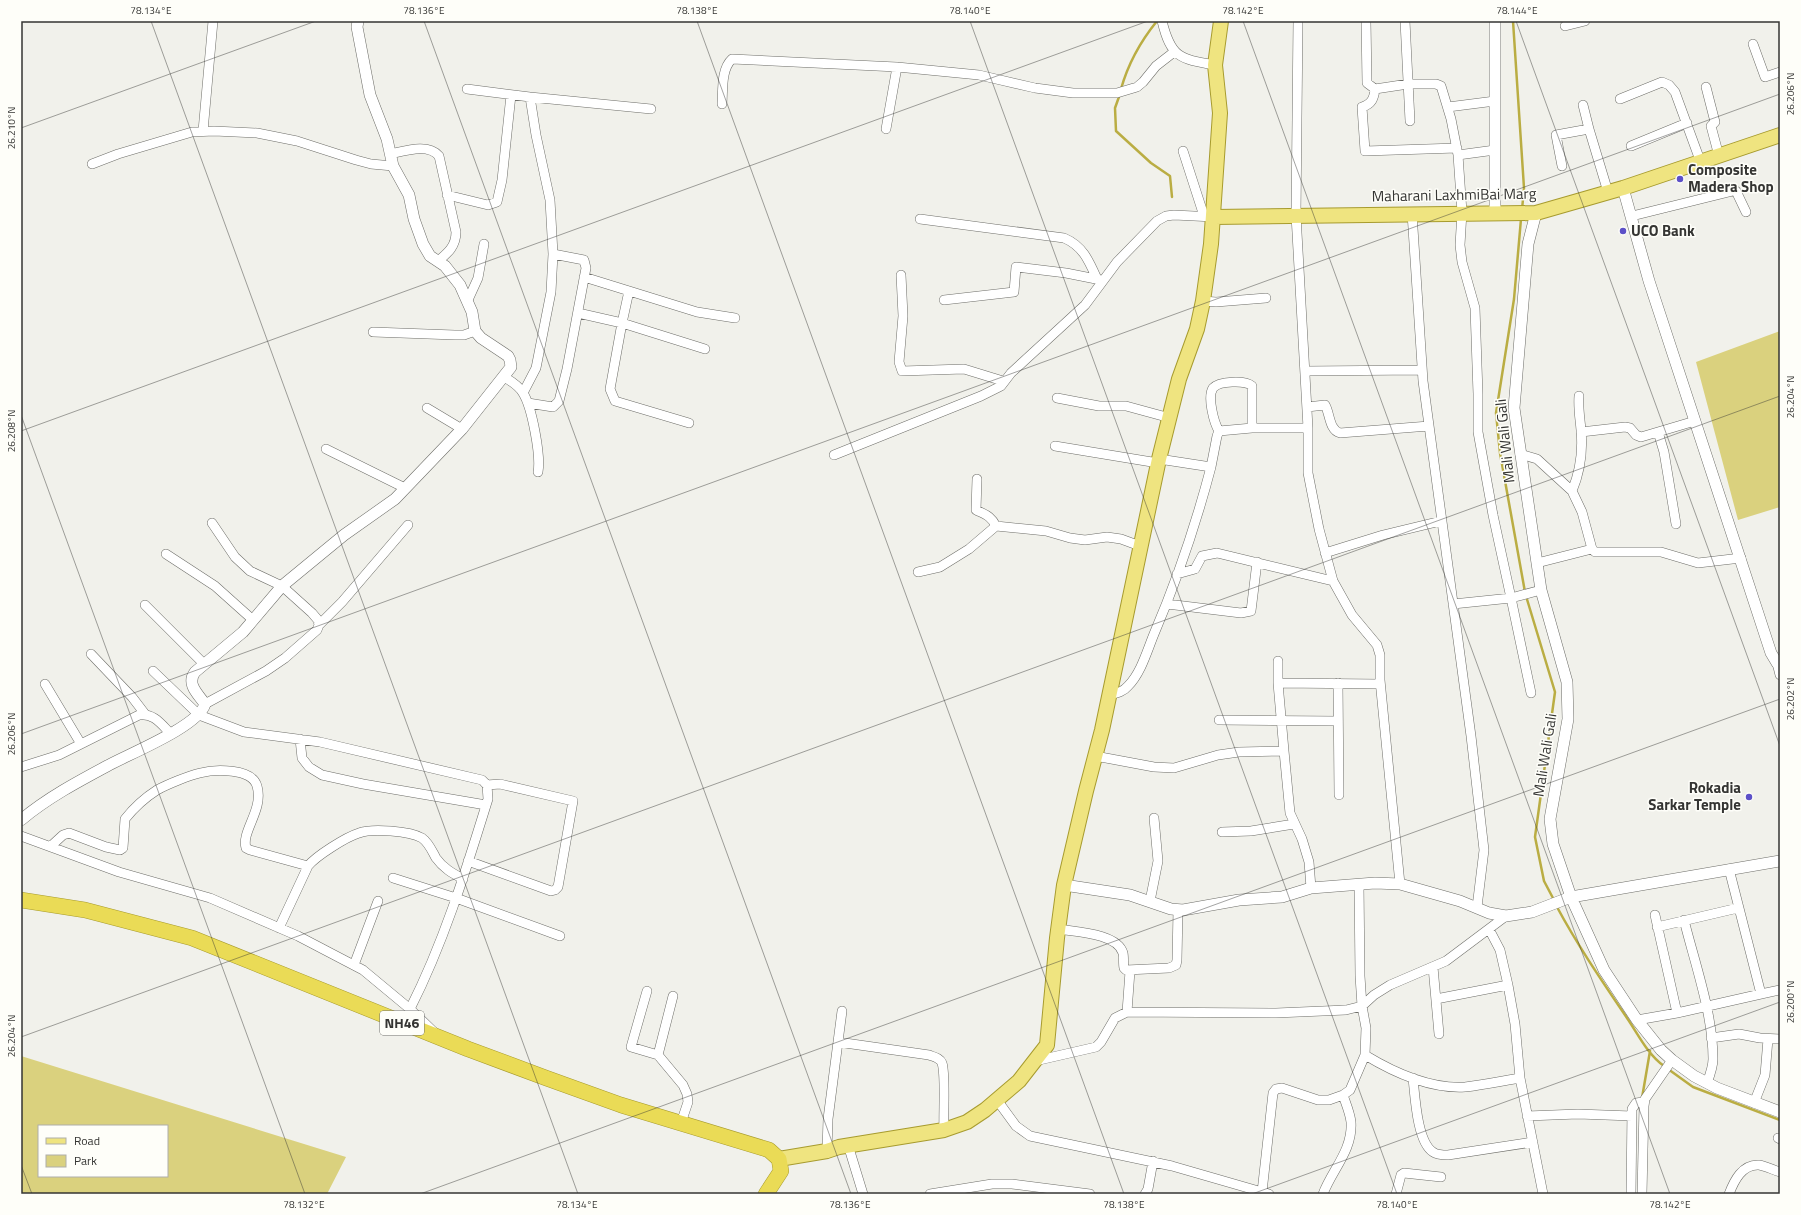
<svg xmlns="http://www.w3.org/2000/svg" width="1801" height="1215" font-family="'Titillium Web',sans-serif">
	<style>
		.green { fill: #dad17e; fill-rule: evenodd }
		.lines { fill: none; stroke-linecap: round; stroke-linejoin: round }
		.stream { stroke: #baad43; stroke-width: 2.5 }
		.minor-casing { stroke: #6e6e69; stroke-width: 10 }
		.tertiary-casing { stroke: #6e6e69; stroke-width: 12 }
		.primary-casing { stroke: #a79b2e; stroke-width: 16 }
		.trunk-casing { stroke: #a79b2e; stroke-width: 16 }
		.minor { stroke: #fff; stroke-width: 9 }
		.tertiary { stroke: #fff; stroke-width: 11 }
		.primary { stroke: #efe480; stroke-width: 14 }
		.trunk { stroke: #eadb56; stroke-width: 15 }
		.ticks { fill: none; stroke: #353533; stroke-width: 1; stroke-opacity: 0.45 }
		.poi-dot { fill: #5c50c8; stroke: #fefef9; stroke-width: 1.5 }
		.labels { text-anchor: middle; stroke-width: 3; stroke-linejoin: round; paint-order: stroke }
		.shield { fill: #fefef9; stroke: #71716e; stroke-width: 1 }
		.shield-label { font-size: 14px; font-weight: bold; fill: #353533 }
		.poi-label { font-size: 15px; font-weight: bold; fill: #353533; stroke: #fefef9; text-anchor: start }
		.street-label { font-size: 15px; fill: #353533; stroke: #fefef9 }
		.neatline { fill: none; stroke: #353533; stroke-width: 1.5 }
		.ticks-label { font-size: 10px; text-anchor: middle; fill: #353533 }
	</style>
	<rect width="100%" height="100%" fill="#f1f1eb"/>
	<!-- green -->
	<path class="green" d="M 1780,331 L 1780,507 L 1738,520 L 1696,362 Z
		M 21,1056 L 346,1157 L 327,1194 L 21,1194 ZM 39,1126 L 167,1126 L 167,1176 L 39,1176 Z"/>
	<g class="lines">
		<!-- stream -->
		<path class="stream" d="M 1513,21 L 1524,188 L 1522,210
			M 1121,89 C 1128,64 1140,42 1157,21
			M 1120,94 L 1115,108 L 1116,131 L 1151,163 L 1170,176 L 1172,197
			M 1521,219 L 1514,299 L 1496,413 L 1500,453 L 1525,592
			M 1526,596 L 1555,692 L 1535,837 L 1544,881 L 1554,900
			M 1557,907 C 1578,946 1602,981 1627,1018 C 1638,1034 1648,1055 1664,1066
			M 1668,1069 L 1693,1087 L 1780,1120
			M 1642,1098 L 1650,1051"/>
		<!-- minor casing -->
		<g class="minor-casing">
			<path id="minor" d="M 1162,21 C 1171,58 1180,59 1215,65
				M 1298,21 L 1296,215 L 1308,428 L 1308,473 L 1319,529 L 1333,581 L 1352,615 L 1377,645 L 1380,655 L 1380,680 L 1400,884
				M 1366,21 L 1367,83 L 1375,89
				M 1405,21 L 1410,121
				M 1565,26 L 1585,21
				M 1753,44 L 1765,77 L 1780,72
				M 1706,87 L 1715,122 L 1711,126 L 1719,156
				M 467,89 L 530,97 L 651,109
				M 1620,99 L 1662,82 L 1669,85 L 1675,92 L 1701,163
				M 722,104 C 723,90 721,69 732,59 L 897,67 L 979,75 L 1035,88 L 1073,93 L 1117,93 L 1137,87 L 1143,82 L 1156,66 L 1174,52
				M 1583,105 L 1589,129
				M 1448,107 L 1495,101
				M 886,129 L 897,67
				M 203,131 L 213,21
				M 1631,146 L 1687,123
				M 1457,148 L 1365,151 L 1362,107 C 1372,104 1374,98 1375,89 L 1408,84 L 1436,84 L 1441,86 L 1451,119 L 1458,155 L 1462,212 L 1460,245 L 1462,262 L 1475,308 L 1478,394 L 1478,432 L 1493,515 L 1511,598 L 1541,590
				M 1183,151 L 1204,216
				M 390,154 C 405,151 428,143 439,156 L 456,232 C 456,246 448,253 438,261
				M 1458,155 L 1495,150
				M 92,164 L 118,154 L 192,132 L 214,131 L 257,133 L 297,141 L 356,160 L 371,164 L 393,166
				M 1562,166 L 1556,135 L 1589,129 L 1608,192
				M 447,195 L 488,205 L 497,202 L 502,180 L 511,95
				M 1412,213 L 1423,381 L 1471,736 L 1484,850 L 1477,907
				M 1632,216 L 1733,191 L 1736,191 L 1746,212
				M 920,219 L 1064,238 C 1083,246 1089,261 1097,279
				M 901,275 L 903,316 L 899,362 L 902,371 L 964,369 L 1003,381
				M 584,277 L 697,312 L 735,318
				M 629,291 L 622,323 L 610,389 L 615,401 L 689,423
				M 468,300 L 478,278 L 484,244
				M 944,300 L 1014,292 L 1016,267 L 1066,273 L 1101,280
				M 1203,301 L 1216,302 L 1266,298
				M 578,313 L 622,323 L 705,349
				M 373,332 L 455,335 L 464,335 L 475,331
				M 1305,371 L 1422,370
				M 504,377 C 511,381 519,386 523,393 C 532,407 541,456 538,472
				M 523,393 L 536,368 L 551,292 L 553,254 L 550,200 L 536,135 L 530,97
				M 1057,398 L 1099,406 L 1126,406 L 1170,418
				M 528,403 L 553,407 L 559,401 L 567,369 L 586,268 L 584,260 L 553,254
				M 1307,407 L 1325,405 C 1330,413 1329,430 1340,433 L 1429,426
				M 427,408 L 462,429
				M 1219,431 C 1214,423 1207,397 1213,388 C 1219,381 1245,380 1252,386 L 1252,428
				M 1581,432 L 1625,427 L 1630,428 L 1636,435 L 1641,437 L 1695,421
				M 1658,432 L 1664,452 L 1676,524
				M 1055,446 L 1158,463
				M 326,449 L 405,488
				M 1520,454 L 1537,459 L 1572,491 L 1582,512 L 1592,549 L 1595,552 L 1661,552 L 1698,563 L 1741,558
				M 834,455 L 981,396 L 1001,386 L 1011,373 L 1085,305 L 1117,262 L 1157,221 L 1166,216 L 1174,215 L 1214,217
				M 1211,467 L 1217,436 L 1219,431 L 1252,428 L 1308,428
				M 977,479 L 976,510 C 986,515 991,516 996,526
				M 1572,491 C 1580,472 1583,451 1581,430 C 1580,418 1578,408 1579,396
				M 996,526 L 1046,531 L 1070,538 L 1085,540 L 1107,537 L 1121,539 L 1140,546
				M 1325,553 L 1383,535 L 1441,521
				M 166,554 L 215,586 L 253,620
				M 1537,563 L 1592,549
				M 918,572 L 940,567 L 969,549 L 996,526
				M 1177,574 L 1195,569 L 1202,556 L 1217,553 L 1333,581
				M 1167,604 L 1241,613 L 1251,611 L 1257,562
				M 1453,604 L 1511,598 L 1531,693
				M 145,605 L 204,664
				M 319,625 L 342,602 L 408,525
				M 91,654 L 132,697 L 145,714
				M 1278,661 L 1278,683
				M 1777,663 L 1780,675
				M 153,671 L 199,715 L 244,732 L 320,742 L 482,780 L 487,785 L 488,799 C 466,870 444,942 410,1009
				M 1338,683 L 1339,795
				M 45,684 L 81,744
				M 1109,695 C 1117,693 1123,692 1128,686 C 1141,673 1147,651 1154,634 C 1177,580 1196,524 1211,467 L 1159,459
				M 205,704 L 266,671 L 285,658 L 317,630 L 319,625 L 318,620 L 312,613 L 282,586 L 250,571 L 235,557 L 212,523
				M 1219,720 L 1338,721
				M 300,739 L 302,758 L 309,767 L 322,775 L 363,784 L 486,805
				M 1284,751 L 1290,813 L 1302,839 L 1309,862 L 1311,888
				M 1095,756 L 1154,767 L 1174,768 L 1218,755 L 1239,752 L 1284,751 L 1278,683 L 1380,684
				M 21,767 L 59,755 L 139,715 C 154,713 161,724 171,734
				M 1222,832 L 1251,831 L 1294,824
				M 21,836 L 119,872 L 210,898 L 298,936 L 363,970 L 410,1009 L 434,1032
				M 51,846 L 63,835 L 69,833 L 106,847 L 120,850 L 123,848 L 125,819 C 133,809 146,797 157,790 C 168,784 188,776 200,773 C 215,769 252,768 257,786 C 264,810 241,831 246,848 L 250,850 L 308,866
				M 468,861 L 551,891 L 555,890 L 558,887 L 573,801 L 500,784 L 487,785
				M 393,878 L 456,898 L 560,936
				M 1150,901 L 1158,861 L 1154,818
				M 1655,915 L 1677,1013
				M 1684,920 C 1695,964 1713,1014 1713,1059 C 1713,1067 1710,1075 1707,1083
				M 1657,927 L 1738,908
				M 279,928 L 308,866 C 316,856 346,837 359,833 C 372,828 410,831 422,838 C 429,843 432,851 436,858 C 443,868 452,873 463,879
				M 1058,929 C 1075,932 1117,933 1123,953 C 1124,957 1123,964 1124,968 L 1126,970 L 1169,968 L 1176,965 L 1177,960 L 1178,910
				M 1489,929 L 1500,950 L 1508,985 L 1515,1024 L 1520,1078 L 1543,1194
				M 354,965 L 378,901
				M 1433,967 L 1439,1034
				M 647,991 L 631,1047 L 658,1055 L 683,1085 L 687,1094 L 688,1102 L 681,1123
				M 1761,994 L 1780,990
				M 1436,999 L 1508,985
				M 1127,1012 L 1130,971
				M 1637,1020 L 1677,1013 L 1761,994 L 1729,869
				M 1711,1038 L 1739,1034 L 1760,1038 L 1780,1039
				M 838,1042 L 929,1055 C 934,1057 940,1058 942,1063 C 946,1075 943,1115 944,1130
				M 658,1055 L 673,996
				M 1365,1055 C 1393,1072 1431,1089 1465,1087 C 1483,1085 1502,1081 1520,1078
				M 1035,1061 L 1096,1047 L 1101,1042 L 1115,1018 L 1127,1012 L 1276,1013 L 1346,1010 L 1362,1006 L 1374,995 L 1390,985 L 1446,961 L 1506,916
				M 1413,1078 C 1415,1096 1417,1142 1433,1152 C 1437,1155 1443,1155 1448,1155 L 1533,1142
				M 997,1100 L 1016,1126 L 1030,1136 L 1172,1166 L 1269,1194
				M 1754,1103 L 1765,1075 L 1768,1039
				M 1527,1116 L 1578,1114 L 1632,1116
				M 1778,1138 L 1780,1139
				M 848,1145 L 863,1194
				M 827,1151 L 828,1119 L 842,1011
				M 1262,1192 L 1273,1093 L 1276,1089 L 1282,1088 L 1318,1100 L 1329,1100 L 1343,1095 L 1350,1090 L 1365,1055 L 1366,1028 L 1362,1006 L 1360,976 L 1359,884
				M 930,1194 L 992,1184 L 1012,1184 L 1090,1194
				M 1145,1194 L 1148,1189 L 1153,1161
				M 1323,1194 C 1332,1170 1353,1150 1351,1122 C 1350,1113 1346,1104 1343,1095
				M 1396,1194 L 1401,1175 L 1404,1173 L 1441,1177
				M 1631,1194 L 1632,1109 L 1636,1103 L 1643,1102 L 1645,1099 L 1672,1060
				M 1642,1194 L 1644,1106 L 1645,1099
				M 1729,1194 C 1734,1181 1742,1164 1759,1165 C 1766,1166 1773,1170 1780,1172"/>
		</g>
		<!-- tertiary casing -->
		<g class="tertiary-casing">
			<path id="tertiary" d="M 1495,21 L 1495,214
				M 1623,188 L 1649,281 L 1771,653 L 1777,663 L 1780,665
				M 1536,213 L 1528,244 L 1514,408 L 1541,590 L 1567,682 L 1568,719 L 1550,819 L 1553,844 L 1571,897 L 1604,970 L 1637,1020 L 1661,1050 L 1672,1060 L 1694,1076 L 1717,1088 L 1780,1112
				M 21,820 C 47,798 79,781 109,765 C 129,754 199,726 205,704 C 198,694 186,684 195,672 L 243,632 L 282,586 L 344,535 L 395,499 L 462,429 L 511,367 L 510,360 L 508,356 L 481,338 L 475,331 L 472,312 L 460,285 L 445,266 L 430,256 L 423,244 L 414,219 L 409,195 L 393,166 L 387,139 L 370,95 L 357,27 L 358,21
				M 1064,885 L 1130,895 L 1171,909 L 1183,910 L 1239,900 L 1282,897 L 1311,888 L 1375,883 L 1400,884 L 1460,901 L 1489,913 L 1506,916 L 1532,912 L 1571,897 L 1780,861"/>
		</g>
		<!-- primary casing -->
		<g class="primary-casing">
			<path id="primary" d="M 1214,217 L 1536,213 L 1623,188 L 1780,135
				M 779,1159 L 827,1151 L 839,1147 L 944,1130 L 967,1122 L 985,1110 L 1019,1081 L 1047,1045 L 1057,938 L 1064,885 L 1086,791 L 1102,730 L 1159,459 L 1179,379 L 1197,329 L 1203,301 L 1211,244 L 1220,113 L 1215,65 L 1221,21"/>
		</g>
		<!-- trunk casing -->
		<g class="trunk-casing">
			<path id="trunk" d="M 21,900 L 85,910 L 192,938 L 468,1049 L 546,1078 L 621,1105 L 769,1150 L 779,1159 L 781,1171 L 766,1194"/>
		</g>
		<!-- minor -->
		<use href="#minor" class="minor"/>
		<!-- tertiary -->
		<use href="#tertiary" class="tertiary"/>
		<!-- primary -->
		<use href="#primary" class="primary"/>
		<!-- trunk -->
		<use href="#trunk" class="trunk"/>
	</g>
	<!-- ticks -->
	<path class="ticks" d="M 151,21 L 578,1194M 424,21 L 851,1194M 697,21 L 1124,1194M 970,21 L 1397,1194M 1243,21 L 1670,1194M 1516,21 L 1780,746M 21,128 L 316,21M 21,415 L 305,1194M 21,431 L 1148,21M 21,734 L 1780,94M 21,1037 L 1780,396M 21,1165 L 32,1194M 420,1194 L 1780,699M 1252,1194 L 1780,1002"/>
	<!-- markers -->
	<g class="poi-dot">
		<circle cx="1680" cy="179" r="4"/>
		<circle cx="1623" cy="231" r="4"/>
		<circle cx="1749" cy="797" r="4"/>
	</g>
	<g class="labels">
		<!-- shield labels -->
		<rect class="shield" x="380" y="1011" width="44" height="24" rx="3"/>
		<g class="shield-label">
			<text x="402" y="1028">NH46</text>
		</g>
		<!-- poi labels -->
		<g class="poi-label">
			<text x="1688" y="175">Composite<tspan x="1688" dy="17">Madera Shop</tspan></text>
			<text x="1631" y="236">UCO Bank</text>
			<text x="1741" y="793" text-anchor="end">Rokadia<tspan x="1741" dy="17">Sarkar Temple</tspan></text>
		</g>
		<!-- street labels -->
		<g class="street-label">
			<text transform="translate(1454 195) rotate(-1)" y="5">Maharani LaxhmiBai Marg</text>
			<text transform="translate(1505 441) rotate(-96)" y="5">Mali Wali Gali</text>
			<text transform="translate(1545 755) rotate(-81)" y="5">Mali Wali Gali</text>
		</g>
	</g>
	<!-- border -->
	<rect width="1801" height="1215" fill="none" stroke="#fefef9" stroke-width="44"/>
	<!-- legend -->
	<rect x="38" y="1125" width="130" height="52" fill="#fefef9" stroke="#aeaeaa"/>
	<rect x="46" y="1138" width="20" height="6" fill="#efe480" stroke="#aeaeaa"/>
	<text x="74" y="1145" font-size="12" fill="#353533">Road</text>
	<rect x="46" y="1155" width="20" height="12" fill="#dad17e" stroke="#aeaeaa"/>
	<text x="74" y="1165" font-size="12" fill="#353533">Park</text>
	<rect x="22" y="22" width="1757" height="1171" class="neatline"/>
	<g class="ticks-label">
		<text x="151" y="14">78.134°E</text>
		<text x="424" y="14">78.136°E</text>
		<text x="697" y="14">78.138°E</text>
		<text x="970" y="14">78.140°E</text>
		<text x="1243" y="14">78.142°E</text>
		<text x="1517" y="14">78.144°E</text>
		<text transform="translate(1790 94) rotate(-90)" y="4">26.206°N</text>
		<text transform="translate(11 128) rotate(-90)" y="4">26.210°N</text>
		<text transform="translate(1790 397) rotate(-90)" y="4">26.204°N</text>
		<text transform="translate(11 431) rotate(-90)" y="4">26.208°N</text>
		<text transform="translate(1790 699) rotate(-90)" y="4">26.202°N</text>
		<text transform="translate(11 734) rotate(-90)" y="4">26.206°N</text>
		<text transform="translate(1790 1002) rotate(-90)" y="4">26.200°N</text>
		<text transform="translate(11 1036) rotate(-90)" y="4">26.204°N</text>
		<text x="304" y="1208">78.132°E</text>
		<text x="577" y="1208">78.134°E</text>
		<text x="850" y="1208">78.136°E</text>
		<text x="1124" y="1208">78.138°E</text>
		<text x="1397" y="1208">78.140°E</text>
		<text x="1670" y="1208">78.142°E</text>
	</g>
</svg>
